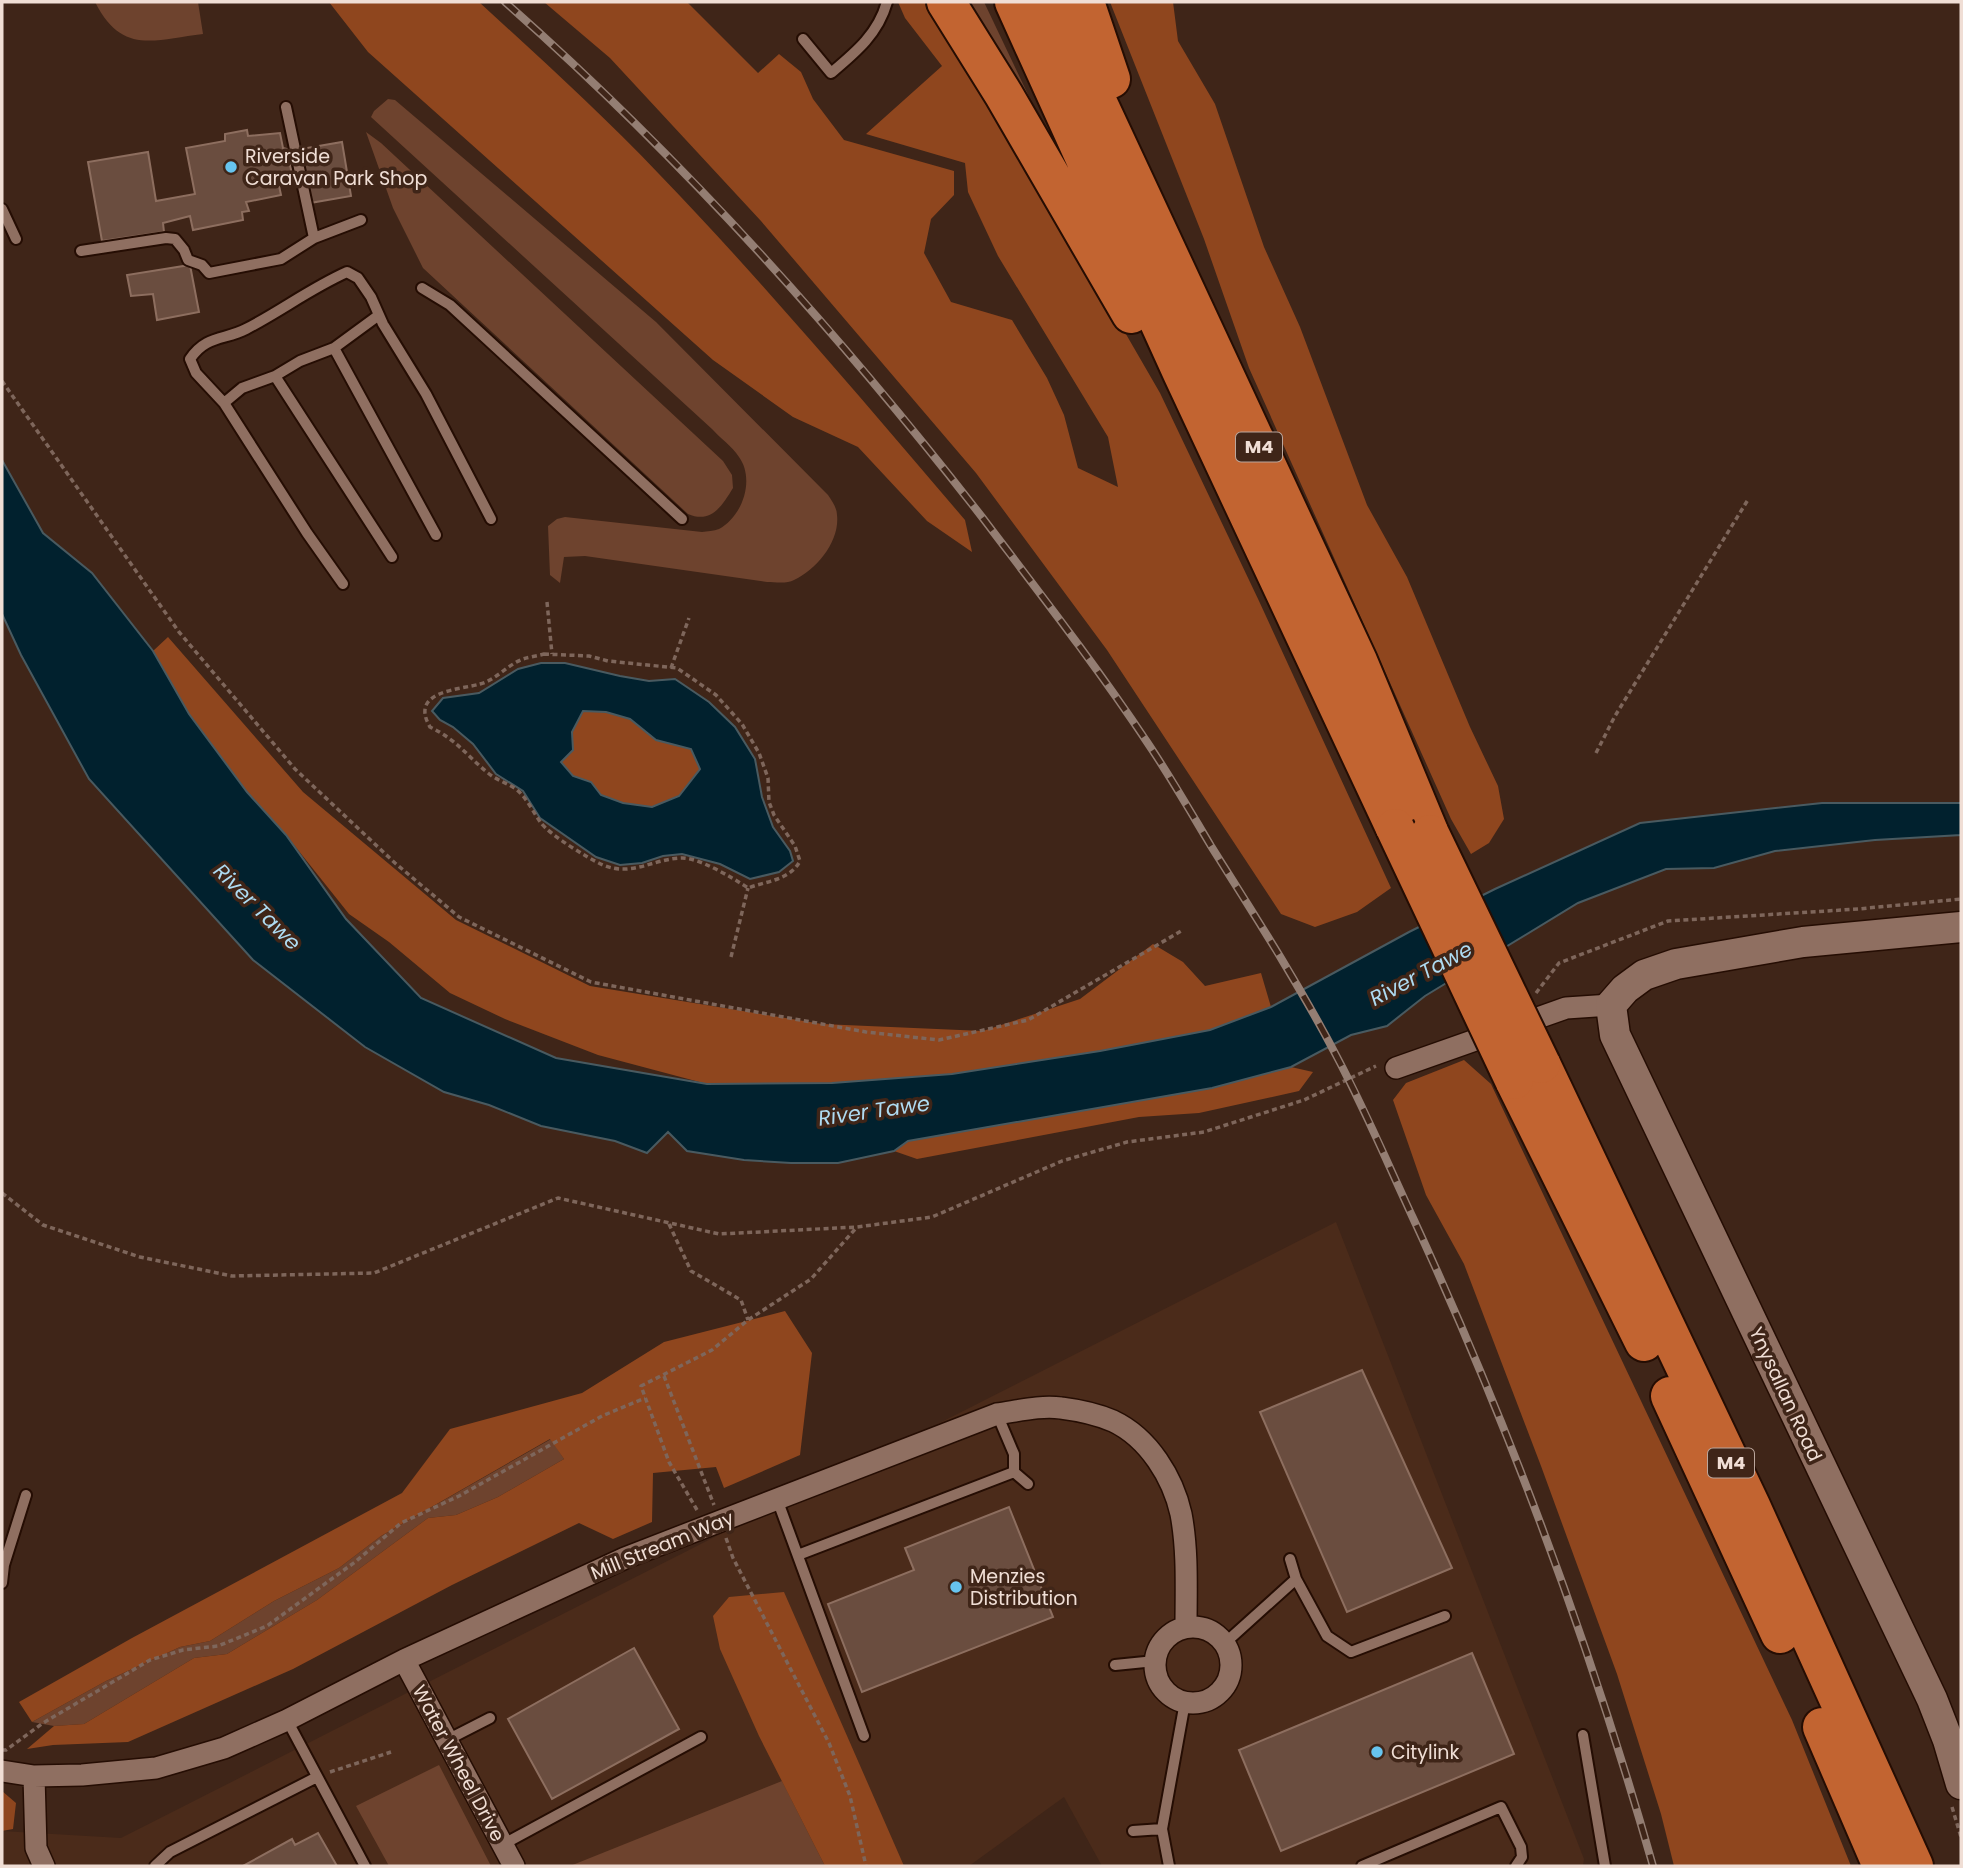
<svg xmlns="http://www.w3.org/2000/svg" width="1963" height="1868" font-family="Poppins,sans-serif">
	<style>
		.built { fill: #4b2b1a }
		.green { fill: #6e432e }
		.forest { fill: #8f461e }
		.water { fill: #01212e; stroke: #495a60; stroke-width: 2; fill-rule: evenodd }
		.building { fill: #6a4d3f; stroke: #8d6e5f; stroke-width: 2 }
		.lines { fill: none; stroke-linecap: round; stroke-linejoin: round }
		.lane-casing { stroke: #250d03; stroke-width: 14 }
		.street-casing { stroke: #250d03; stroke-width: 24 }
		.secondary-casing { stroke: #250d03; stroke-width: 33 }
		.highway-casing { stroke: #250d03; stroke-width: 42 }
		.path { stroke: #7e665b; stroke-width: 3.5; stroke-dasharray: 5 3.5; stroke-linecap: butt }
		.lane { stroke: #8f6f61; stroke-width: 10 }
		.street { stroke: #8f6f61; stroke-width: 21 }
		.secondary { stroke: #8f6f61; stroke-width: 30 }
		.highway { stroke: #c26431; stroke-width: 38 }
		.rail-casing { stroke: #947e73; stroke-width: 8 }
		.rail { stroke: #3f2518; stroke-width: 5; stroke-dasharray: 16; stroke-linecap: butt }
		.highway-bridge-casing { stroke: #250d03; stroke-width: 42; stroke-linecap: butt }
		.highway-bridge { stroke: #c26431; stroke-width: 38 }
		.poi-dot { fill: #67c4ef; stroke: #3f2518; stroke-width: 2.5 }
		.labels { text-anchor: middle; stroke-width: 7; stroke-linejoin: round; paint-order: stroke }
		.shield { fill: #3f2518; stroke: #bba69c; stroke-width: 2 }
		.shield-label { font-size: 18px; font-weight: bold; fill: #f0ded5 }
		.poi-label { font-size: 19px; fill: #f0ded5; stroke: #3f2518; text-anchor: start }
		.street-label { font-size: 19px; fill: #f0ded5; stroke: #3f2518 }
		.water-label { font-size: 21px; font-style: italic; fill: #aedbf2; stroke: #3f2518 }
	</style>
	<rect width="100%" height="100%" fill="#3f2518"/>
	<!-- built -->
	<path class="built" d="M 1336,1222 L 1584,1859 L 1583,1866 L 1102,1866 L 1064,1797 L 969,1866 L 2,1866 L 2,1831 L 121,1838 Z"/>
	<!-- green -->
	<path class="green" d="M 95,2 L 198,2 L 203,34 C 153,40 122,55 95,2 Z
		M 959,2 L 984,2 L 1041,122 Z
		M 388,99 L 395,100 L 656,322 L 828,495 C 832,501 837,508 837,515 C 840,541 817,569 794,580 C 787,584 775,582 767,582 L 585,556 L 564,557 L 560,583 L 550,575 L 548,526 L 557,519 L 565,517 L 702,532 C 707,531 714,531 719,529 C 743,516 755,479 739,457 C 732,446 720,438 712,429 L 371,117 L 374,111 Z
		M 366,132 L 381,143 L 723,461 L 732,475 L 733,488 C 722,506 711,524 688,514 L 423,268 L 393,208 Z
		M 551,1439 L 564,1459 L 498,1497 L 456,1515 L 428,1518 L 317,1600 L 227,1654 L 194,1658 L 84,1724 L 54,1726 L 32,1722 L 106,1681 L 180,1647 L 210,1641 L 274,1601 L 339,1568 L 381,1536 Z
		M 439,1765 L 491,1866 L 389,1866 L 356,1806 Z
		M 782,1781 L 825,1866 L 570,1866 Z"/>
	<!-- forest -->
	<path class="forest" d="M 329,2 L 479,2 C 540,58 602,114 659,174 C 766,285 865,403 965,520 L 972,552 L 927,521 L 858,447 L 793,417 L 713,360 L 368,52 Z
		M 544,2 L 687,2 L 758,73 L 779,54 L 801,72 L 813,99 L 844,140 L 954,171 L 954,195 L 931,219 L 924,253 L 951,302 L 1012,320 L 1047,378 L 1064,415 L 1078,468 L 1118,487 L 1108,437 L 998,256 L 968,192 L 965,163 L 866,134 L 942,66 L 905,18 L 898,2 L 934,2 L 1160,393 L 1259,601 L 1391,888 L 1357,912 L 1315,927 L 1281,914 L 1107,650 L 976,473 L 761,221 L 610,58 Z
		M 1110,2 L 1173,2 L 1178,41 L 1215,104 L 1264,247 L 1300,327 L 1367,505 L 1407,577 L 1470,727 L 1498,786 L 1504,819 L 1489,843 L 1471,854 L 1451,819 L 1249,368 L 1204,239 Z
		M 168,637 L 303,792 L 456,920 L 590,986 L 822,1024 L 983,1031 L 1080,999 L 1153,944 L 1183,962 L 1205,986 L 1261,973 L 1271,1007 L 1210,1030 L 1100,1051 L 952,1074 L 887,1079 L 832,1083 L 707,1084 L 598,1055 L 505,1019 L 450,993 L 389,942 L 349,914 L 286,835 L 247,793 L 189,714 L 153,651 Z
		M 583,711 L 606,712 L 630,719 L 656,740 L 691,749 L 700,769 L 679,796 L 652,807 L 623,803 L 601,795 L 591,782 L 573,777 L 561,761 L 573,750 L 572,732 Z
		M 1464,1060 L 1491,1084 L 1792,1720 L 1851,1866 L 1674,1866 L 1661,1814 L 1617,1674 L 1541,1466 L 1464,1264 L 1426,1195 L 1393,1100 L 1406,1083 Z
		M 1291,1067 L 1313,1072 L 1299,1091 L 1199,1113 L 1139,1117 L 917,1159 L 894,1151 L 908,1141 L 1212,1088 Z
		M 785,1311 L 812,1353 L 800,1455 L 724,1488 L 716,1467 L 653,1473 L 652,1522 L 613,1539 L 579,1523 L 452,1585 L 293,1669 L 128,1742 L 53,1745 L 27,1749 L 54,1726 L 84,1724 L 194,1658 L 227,1654 L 317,1600 L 428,1518 L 456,1515 L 498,1497 L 564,1459 L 550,1439 L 381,1536 L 339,1568 L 274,1601 L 210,1641 L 180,1647 L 106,1681 L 32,1722 L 19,1702 L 132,1638 L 402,1493 L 450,1429 L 582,1393 L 664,1342 Z
		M 784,1592 L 904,1866 L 825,1866 L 759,1736 L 720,1649 L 713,1616 L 729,1597 Z
		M 2,1791 L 16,1803 L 13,1829 L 2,1831 Z"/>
	<!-- water -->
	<path class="water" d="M 2,460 L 43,533 L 92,573 L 153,651 L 189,714 L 247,792 L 286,835 L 346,919 L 421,998 L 556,1058 L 707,1084 L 832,1083 L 952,1074 L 1100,1051 L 1210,1030 L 1271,1007 L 1409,932 L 1495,889 L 1640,823 L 1822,803 L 1961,803 L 1961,835 L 1875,840 L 1775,851 L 1714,868 L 1666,869 L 1578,903 L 1425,996 L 1387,1026 L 1351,1035 L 1291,1067 L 1212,1088 L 908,1141 L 894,1151 L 838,1163 L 791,1163 L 744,1160 L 687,1151 L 668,1132 L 647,1153 L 615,1141 L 541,1126 L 489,1105 L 444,1092 L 365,1047 L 253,960 L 89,779 L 21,655 L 2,614 Z
		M 541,663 L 565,663 L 620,676 L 649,681 L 675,679 L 709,702 L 735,727 L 755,759 L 762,797 L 773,827 L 790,851 L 793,861 L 779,872 L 750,879 L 720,864 L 682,854 L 663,856 L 642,863 L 620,865 L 596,857 L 540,818 L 523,791 L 496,774 L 473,744 L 453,727 L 440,720 L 432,711 L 443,698 L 479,693 L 518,669 ZM 583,711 L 606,712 L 630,719 L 656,740 L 691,749 L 700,769 L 679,796 L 652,807 L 623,803 L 601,795 L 591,782 L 573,776 L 561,762 L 573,750 L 572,732 Z"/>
	<!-- building -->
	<path class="building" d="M 247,130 L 248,136 L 280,133 L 283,148 L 287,149 L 293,180 L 278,181 L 281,195 L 246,202 L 249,211 L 242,212 L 243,220 L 193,230 L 190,216 L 163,223 L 164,232 L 102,241 L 88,162 L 148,152 L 156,201 L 195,194 L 186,148 L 225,141 L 225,134 Z
		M 342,142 L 351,196 L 310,203 L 301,149 Z
		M 190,265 L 199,312 L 157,320 L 153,294 L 131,296 L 127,275 Z
		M 1362,1370 L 1452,1568 L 1347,1612 L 1260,1412 Z
		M 1009,1507 L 1053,1617 L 862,1692 L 828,1604 L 914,1570 L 905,1548 Z
		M 634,1648 L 679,1729 L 552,1799 L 508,1719 Z
		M 1472,1653 L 1514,1754 L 1281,1851 L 1239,1750 Z
		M 318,1833 L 337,1866 L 243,1866 L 292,1839 L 295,1845 Z"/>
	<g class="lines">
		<!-- lane casing -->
		<g class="lane-casing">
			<path id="lane" d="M 803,39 L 831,73 C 856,52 878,34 887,2
				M 286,107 L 314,238
				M 2,209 L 16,239
				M 81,251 L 166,238 L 175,239 L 184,250 L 188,260 L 202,265 L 209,273 L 281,259 L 314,238 L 361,220
				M 422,288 L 450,305 L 682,519
				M 334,348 L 436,535
				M 275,376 L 392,557
				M 224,403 L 242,388 L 275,376 L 300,361 L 334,348 L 379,315
				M 343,584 L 307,533 L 224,403 L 196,373 L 190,359 C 206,335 225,340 246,329 C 281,311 311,288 347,272 L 358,278 L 371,297 L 383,324 L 426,394 L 491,519
				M 997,1414 L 1014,1454 L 1014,1472 L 1028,1484
				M 777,1499 L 864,1736
				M 798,1555 L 1014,1472
				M 1290,1559 L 1296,1579 L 1327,1636 L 1351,1652 L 1445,1616
				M 2,1583 L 4,1565 L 26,1495
				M 1225,1643 L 1296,1579
				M 1115,1665 L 1155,1661
				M 287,1720 L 365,1866
				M 1583,1735 L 1605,1866
				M 447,1740 L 490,1718
				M 1133,1831 L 1162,1829
				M 502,1845 L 701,1737
				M 155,1866 L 170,1852 L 317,1777
				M 1169,1866 L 1162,1829 L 1185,1702
				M 1362,1866 L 1501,1807 L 1521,1847 L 1522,1857 L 1516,1866"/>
		</g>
		<!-- street casing -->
		<g class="street-casing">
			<path id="street" d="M 1396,1068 L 1566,1008 L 1611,1005
				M1155 1665a38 38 0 1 1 76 0a38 38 0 1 1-76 0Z
				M 404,1660 L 514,1866
				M 2,1771 L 34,1776 L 82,1775 L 156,1768 L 224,1748 L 287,1720 L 404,1660 L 625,1558 L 997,1414 C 1018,1411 1041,1405 1061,1408 C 1077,1410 1099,1415 1113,1421 C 1149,1438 1173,1478 1181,1514 C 1188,1551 1186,1590 1186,1627
				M 34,1776 L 36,1848 L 44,1866"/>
		</g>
		<!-- secondary casing -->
		<g class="secondary-casing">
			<path id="secondary" d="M 1961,927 L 1803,942 L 1676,964 L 1644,975 L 1625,989 L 1611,1005 L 1615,1035 L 1932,1699 L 1948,1740 L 1961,1784"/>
		</g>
		<!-- highway casing -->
		<g class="highway-casing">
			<path id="highway" d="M 946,2 L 1004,95 L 1131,314
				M 1014,2 L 1182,373 L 1395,828
				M 1051,2 L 1358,661 L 1430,834
				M 1085,2 L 1111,79
				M 1541,1064 L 1751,1506 L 1914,1866
				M 1514,1080 L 1644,1342
				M 1670,1396 L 1780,1634
				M 1822,1727 L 1882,1866"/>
		</g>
		<!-- path -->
		<path class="path" d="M 2,381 L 179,632 L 295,769 L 395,863 L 459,917 L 591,982 L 866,1032 L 939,1040 L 1028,1020 L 1183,930
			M 547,602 L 552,654
			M 544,654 L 589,656 L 608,661 L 677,668 L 716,695 L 742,724 L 759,753 L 768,778 L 769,802 L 774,815 L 795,846 L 800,861 C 790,880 767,881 748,888 C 733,878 698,857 681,858 C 653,859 631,877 603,865 C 589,859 550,835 541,823 C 533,812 527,798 516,789 C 507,783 496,780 488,773 C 466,755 457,740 430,727 C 409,691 458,690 480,684 C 496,680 507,665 523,659 C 529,657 537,656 544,654 Z
			M 671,668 L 689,618
			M 1596,753 L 1615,716 L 1749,498
			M 731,957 L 748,888
			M 1536,993 L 1559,963 L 1668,921 L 1858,909 L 1961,899
			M 2,1193 L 43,1225 L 140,1257 L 232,1276 L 374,1273 L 558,1198 L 719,1234 L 857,1227 L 932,1217 L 1062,1161 L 1127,1142 L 1204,1132 L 1304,1100 L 1376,1066
			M 669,1224 L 691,1271 L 741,1300 L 748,1320
			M 664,1376 L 714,1505
			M 697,1510 L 669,1462 L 641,1386 L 712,1350 L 748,1320 L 811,1279 L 857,1227
			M 726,1538 L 733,1558 L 829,1743 L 850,1796 L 866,1866
			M 2,1750 L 6,1750 L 43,1723 L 150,1660 L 183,1650 L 218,1646 L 267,1626 L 355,1562 L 401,1523 L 459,1496 L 602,1416 L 645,1398
			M 330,1772 L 391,1752
			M 1952,1807 L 1961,1837"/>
		<!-- lane -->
		<use href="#lane" class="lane"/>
		<!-- street -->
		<use href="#street" class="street"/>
		<!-- secondary -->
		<use href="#secondary" class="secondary"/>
		<!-- highway -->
		<use href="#highway" class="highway"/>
		<!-- rail casing -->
		<g class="rail-casing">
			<path id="rail" d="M 505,2 C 681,157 838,332 982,517 C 1038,591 1095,664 1147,742 C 1170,776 1190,811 1211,846 C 1255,916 1299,984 1337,1057 C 1365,1110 1388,1164 1413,1218 C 1510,1428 1590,1644 1653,1866"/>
		</g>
		<!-- rail -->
		<use href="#rail" class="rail"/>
		<!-- highway-bridge casing -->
		<g class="highway-bridge-casing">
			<path id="highway-bridge" d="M 1395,828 L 1514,1080
				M 1430,834 L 1541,1064"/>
		</g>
		<!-- highway-bridge -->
		<use href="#highway-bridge" class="highway-bridge"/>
	</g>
	<!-- markers -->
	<g class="poi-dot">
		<circle cx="231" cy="167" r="7"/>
		<circle cx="956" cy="1587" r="7"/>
		<circle cx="1377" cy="1752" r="7"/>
	</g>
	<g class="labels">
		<!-- shield labels -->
		<g class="shield">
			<rect x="1236" y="432.5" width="46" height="29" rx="5"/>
			<rect x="1708" y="1448.5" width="46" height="29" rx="5"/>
		</g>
		<g class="shield-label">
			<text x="1259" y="453">M4</text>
			<text x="1731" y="1469">M4</text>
		</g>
		<!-- poi labels -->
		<g class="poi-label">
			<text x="245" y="163">Riverside<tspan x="245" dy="22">Caravan Park Shop</tspan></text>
			<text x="970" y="1583">Menzies<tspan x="970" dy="22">Distribution</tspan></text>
			<text x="1391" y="1759">Citylink</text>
		</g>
		<!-- street labels -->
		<g class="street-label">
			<text transform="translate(1786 1394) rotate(65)" y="7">Ynysallan Road</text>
			<text transform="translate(662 1545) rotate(-22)" y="7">Mill Stream Way</text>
			<text transform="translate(459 1763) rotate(62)" y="7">Water Wheel Drive</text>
		</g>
		<!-- water labels -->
		<g class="water-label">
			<text transform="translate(257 907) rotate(45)" y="7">River Tawe</text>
			<text transform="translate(1421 974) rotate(-28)" y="7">River Tawe</text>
			<text transform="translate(874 1111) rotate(-8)" y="7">River Tawe</text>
		</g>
	</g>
	<!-- border -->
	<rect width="1963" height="1868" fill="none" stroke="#f0ded5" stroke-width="7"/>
</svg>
